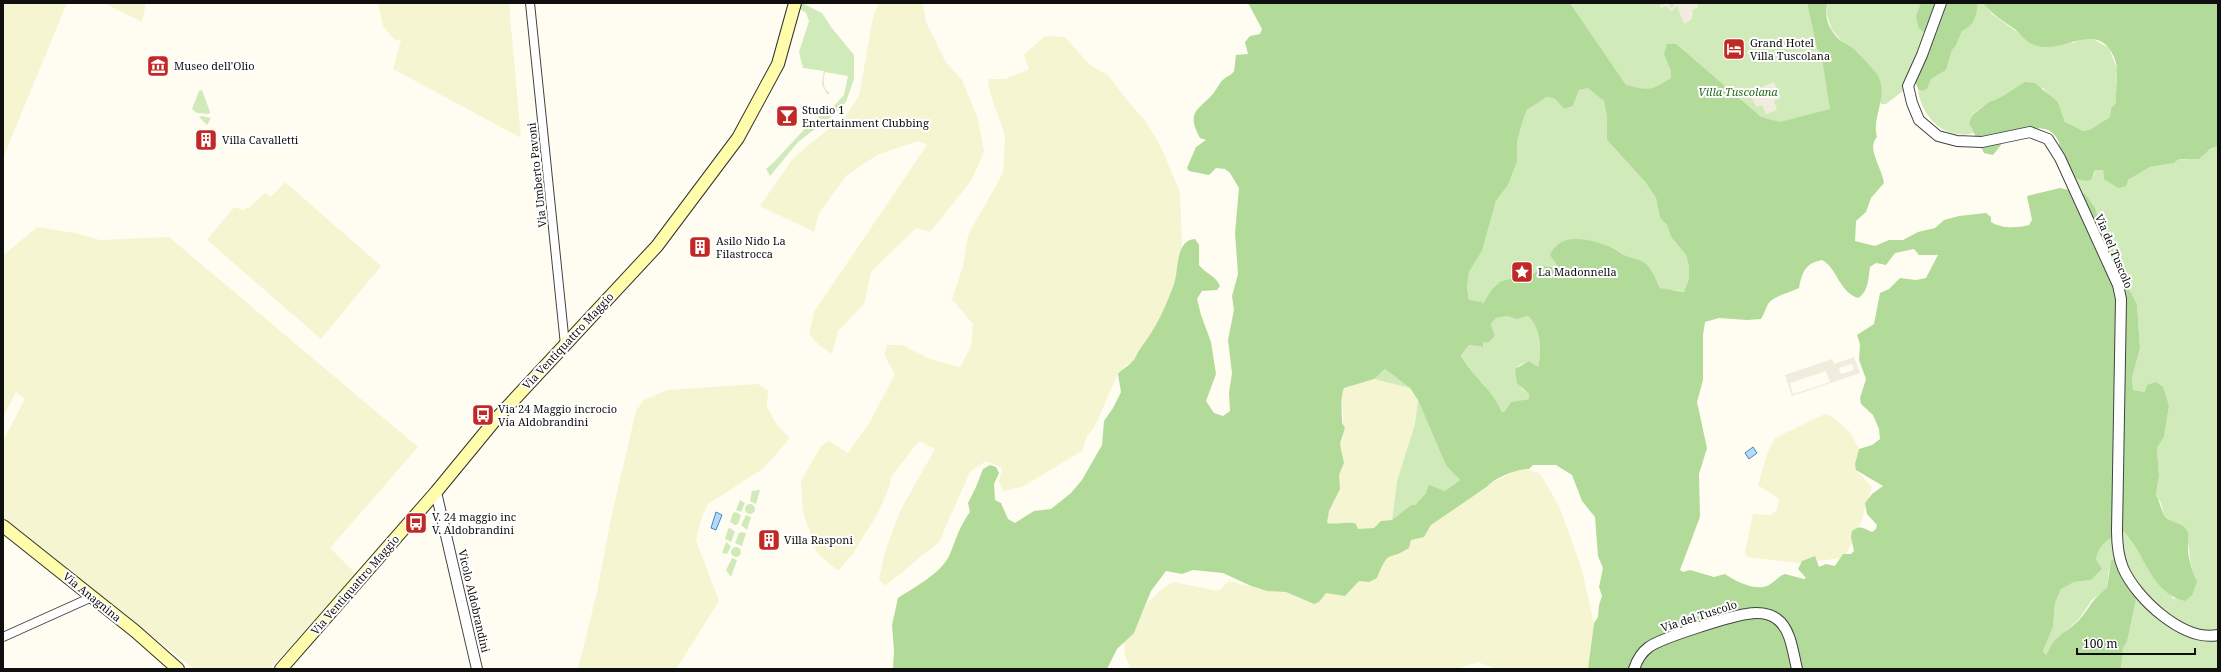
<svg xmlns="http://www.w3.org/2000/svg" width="2221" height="672" font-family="'Noto Serif',serif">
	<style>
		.farmland { fill: #f5f5d1 }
		.green { fill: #d0eaba }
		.forest { fill: #b2db99; fill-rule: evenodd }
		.plaza { fill: #f0eddf; fill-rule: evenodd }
		.water { fill: #b6daf6; stroke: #3c89ce }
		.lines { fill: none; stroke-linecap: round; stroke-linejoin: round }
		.minor-casing { stroke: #424242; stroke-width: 10 }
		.tertiary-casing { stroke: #424242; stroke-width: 12 }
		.secondary-casing { stroke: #313131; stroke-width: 14 }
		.minor { stroke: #fff; stroke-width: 8 }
		.tertiary { stroke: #fff; stroke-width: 10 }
		.secondary { stroke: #fffcac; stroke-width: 12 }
		.labels { text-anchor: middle; stroke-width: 4; stroke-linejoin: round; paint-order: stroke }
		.poi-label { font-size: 11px; fill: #0f0f0f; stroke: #fff; text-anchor: start }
		.park-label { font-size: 11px; font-style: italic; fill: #28681e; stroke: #fff }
		.street-label { font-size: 11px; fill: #0f0f0f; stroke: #fff }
	</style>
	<rect width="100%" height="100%" fill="#fffdf1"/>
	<!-- farmland -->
	<path class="farmland" d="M 3,3 L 67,3 L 3,158 Z
		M 103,3 L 146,3 L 142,22 Z
		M 378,3 L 509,3 L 521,138 L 393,69 L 401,40 L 395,40 L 383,26 Z
		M 879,3 L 923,3 L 926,22 L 945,61 L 962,80 L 978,119 L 984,152 L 971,181 L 930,232 L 916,228 L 871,272 L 864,304 L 838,331 L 832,354 L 819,345 L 809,334 L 814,312 L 927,145 L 918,141 L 877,155 L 847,175 L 819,213 L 814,232 L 760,206 L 794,157 L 846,115 L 859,96 L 873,17 Z
		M 1045,36 L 1065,37 L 1090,65 L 1108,75 L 1131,105 L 1145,120 L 1161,147 L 1180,192 L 1182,245 L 1177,276 L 1166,306 L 1157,325 L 1133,362 L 1125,366 L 1118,374 L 1094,428 L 1087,436 L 1082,451 L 1022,487 L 1003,491 L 999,482 L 1002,468 L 986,461 L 970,472 L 939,542 L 885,586 L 879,579 L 885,552 L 900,511 L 935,449 L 919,441 L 891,477 L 889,488 L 877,515 L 852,555 L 838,571 L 817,553 L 803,512 L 801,481 L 821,446 L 829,441 L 848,453 L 869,424 L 895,374 L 884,355 L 887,345 L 902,345 L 930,359 L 960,367 L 971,346 L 973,324 L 952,299 L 963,266 L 968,235 L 1003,173 L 1005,136 L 990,93 L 988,79 L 1006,79 L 1029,69 L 1024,55 Z
		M 285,182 L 381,266 L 321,339 L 207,240 L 234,207 L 243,210 L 251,206 L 265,193 L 271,197 Z
		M 37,227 L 75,233 L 100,240 L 169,237 L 418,447 L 330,548 L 356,574 L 270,669 L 194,669 L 3,519 L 3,441 L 25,399 L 16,392 L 3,417 L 3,252 L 5,254 Z
		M 1374,379 L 1410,388 L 1418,400 L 1415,424 L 1397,481 L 1392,520 L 1381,521 L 1374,528 L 1364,530 L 1358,529 L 1350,522 L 1343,524 L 1327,523 L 1329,511 L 1340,489 L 1339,475 L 1344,463 L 1340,444 L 1343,439 L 1343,411 L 1341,395 L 1344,388 Z
		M 758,384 L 768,390 L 767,407 L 777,425 L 790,438 L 764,468 L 708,504 L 702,517 L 696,540 L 719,601 L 676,669 L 578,669 L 597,592 L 611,518 L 636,411 L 644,400 L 667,390 Z
		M 1825,414 L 1833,417 L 1850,432 L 1859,449 L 1855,464 L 1856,470 L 1872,487 L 1856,537 L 1843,558 L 1798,563 L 1747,557 L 1745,552 L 1753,514 L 1770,515 L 1777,510 L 1779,499 L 1758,485 L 1768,451 L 1775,438 Z
		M 1523,468 L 1540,473 L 1559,506 L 1581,566 L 1594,623 L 1588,669 L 1495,669 L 1478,662 L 1457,669 L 1130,668 L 1125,656 L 1124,641 L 1134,633 L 1147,603 L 1164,587 L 1174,582 L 1218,591 L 1229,581 L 1267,591 L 1286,592 L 1304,600 L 1326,593 L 1345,596 L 1359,581 L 1369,582 L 1378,576 L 1381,566 L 1389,556 L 1409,548 L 1411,540 L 1430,529 L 1431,525 L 1445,514 L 1488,487 L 1490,483 Z"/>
	<!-- green -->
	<path class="green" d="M 802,3 L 822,13 L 831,27 L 854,55 L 854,79 L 846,102 L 832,116 L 798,142 L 770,176 L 766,169 L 775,161 L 813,120 L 834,106 L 844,95 L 848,76 L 825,72 C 823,80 822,89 830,93 L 827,94 L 822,84 L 824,71 L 803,68 L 799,52 L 809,21 L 806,13 L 800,9 Z
		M 1570,3 L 1807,3 L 1817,49 L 1821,53 L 1843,184 L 1696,188 Z
		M 1828,3 L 1921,3 L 1919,29 L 1924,32 C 1918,52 1907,70 1903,91 L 1886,104 L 1881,104 L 1876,73 L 1858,52 L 1843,43 L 1832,30 L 1826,13 Z
		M 1978,3 L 1983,3 L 1992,14 L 2016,31 L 2073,43 L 2083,38 L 2093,39 L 2109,48 L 2117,69 L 2116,103 L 2111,108 L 2110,117 L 2091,129 L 2084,131 L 2065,122 L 2058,102 L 2052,98 L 2043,88 L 2013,89 L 1999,98 L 1989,102 L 1972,114 L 1969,123 L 1974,133 C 1945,141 1921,117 1918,89 L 1922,91 L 1926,89 L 1931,79 L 1946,70 L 1952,50 L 1956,46 L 1962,31 C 1973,26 1976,14 1978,3 Z
		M 1588,87 L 1604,101 L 1607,117 L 1607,140 L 1646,183 L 1656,198 L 1660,218 L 1667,225 L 1671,237 L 1686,255 L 1689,266 L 1689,278 L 1684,292 C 1676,289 1669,291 1660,288 L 1651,272 L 1637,259 L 1625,256 L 1614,248 L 1590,242 L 1559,268 L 1545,266 L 1534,273 L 1501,281 L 1492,289 L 1483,305 L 1469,300 L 1467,287 L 1469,272 L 1482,251 L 1496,201 L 1508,185 L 1517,162 L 1517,142 L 1522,123 L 1527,110 L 1547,97 L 1555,99 L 1564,109 L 1573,106 L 1579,90 Z
		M 202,90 L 210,112 L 209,114 L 197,113 L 192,109 L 199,91 Z
		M 202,116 L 211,118 L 207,125 L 199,117 Z
		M 2218,146 L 2218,669 L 2121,669 L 2123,648 L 2127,642 L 2136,600 L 2109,569 L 2107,588 L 2092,600 L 2079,619 L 2057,639 L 2046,655 L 2043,651 L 2053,627 L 2055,603 L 2061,588 L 2074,582 L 2091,580 L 2102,569 L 2096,559 C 2099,544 2110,537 2124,532 L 2130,539 L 2155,579 L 2174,599 L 2196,582 C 2190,566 2189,551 2188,534 L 2164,515 L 2161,503 L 2156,495 L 2159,476 L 2157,448 L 2164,437 L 2169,406 L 2145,392 L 2133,390 L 2132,378 L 2140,348 L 2137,304 L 2125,282 L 2118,253 L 2100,223 L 2095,209 L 2079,192 L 2074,176 L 2078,179 L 2094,175 L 2095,170 L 2103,170 L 2104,179 L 2128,180 L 2150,167 L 2174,163 L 2179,159 C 2200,161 2202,152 2218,146 Z
		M 1507,316 L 1517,318 L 1528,316 C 1541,328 1542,351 1538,368 L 1529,361 L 1518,366 L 1521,388 L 1529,394 L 1529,399 L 1511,402 L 1504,412 L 1502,412 C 1493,390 1472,376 1461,354 L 1469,345 L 1482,347 L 1483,342 L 1488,343 L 1495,336 L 1491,324 L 1496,318 Z
		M 1385,369 L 1410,388 L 1374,379 Z
		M 1418,400 L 1446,464 L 1460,480 L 1445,491 L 1426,493 L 1415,505 L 1411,505 L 1392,520 L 1397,481 L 1415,424 Z
		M 760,490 L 756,504 L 750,501 L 752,491 Z
		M 740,500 L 745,503 L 741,512 L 736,510 Z
		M745 509a5 5 0 1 1 10 0a5 5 0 1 1-10 0Z
		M 736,512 L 741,515 L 738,524 L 735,525 L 730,522 L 733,513 Z
		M 746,515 L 751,517 L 747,530 L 741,525 Z
		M 730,528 L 735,532 L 731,542 L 725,539 L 728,529 Z
		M 742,532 L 746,533 L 742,546 L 735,543 L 739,533 Z
		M 726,542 L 731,546 L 727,554 L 722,553 Z
		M731 552a5 5 0 1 1 10 0a5 5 0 1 1-10 0Z
		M 732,558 L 737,560 L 731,577 L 726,570 Z"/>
	<!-- forest -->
	<path class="forest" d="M 1248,3 L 1570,3 L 1626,85 C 1649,91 1651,91 1671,78 L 1671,71 L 1664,54 L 1667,44 L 1676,44 L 1761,117 L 1780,122 L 1830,109 L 1821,53 L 1817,49 L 1807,3 L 1828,3 C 1822,16 1831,33 1841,41 C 1845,44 1850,46 1854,49 C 1859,53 1874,70 1877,74 C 1890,96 1871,117 1877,137 C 1866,148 1882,168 1884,183 L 1871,198 L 1866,212 L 1856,221 L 1855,241 L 1875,246 L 1889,240 L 1903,240 L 1918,232 L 1935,228 L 1944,220 L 1959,216 L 1986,213 L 1991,217 L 1991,222 C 2002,229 2017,228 2029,225 L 2032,220 L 2027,196 L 2060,188 L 2085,194 L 2095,208 L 2100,223 L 2118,253 L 2125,282 L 2137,304 L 2140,348 L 2132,378 L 2133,390 L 2145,392 L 2147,385 L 2156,382 L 2163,387 L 2169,406 L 2164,437 L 2157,448 L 2159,476 L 2156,495 C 2160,502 2161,509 2164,515 C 2170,524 2184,521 2188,533 C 2189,539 2188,546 2188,552 C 2190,562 2192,572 2197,582 L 2192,595 L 2185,601 C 2152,594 2145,554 2124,532 C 2110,537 2099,544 2096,559 L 2102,569 L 2091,580 L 2074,582 L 2061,589 L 2055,603 L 2053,627 L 2043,651 L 2046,655 C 2049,651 2049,648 2052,644 C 2059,634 2072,628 2080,619 C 2091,606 2092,599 2107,588 L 2111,561 L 2115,558 L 2125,561 L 2136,600 L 2127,642 L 2123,648 L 2121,669 L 1588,669 L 1594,623 L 1598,617 L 1599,605 L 1602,596 L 1599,587 L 1603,568 L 1598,556 L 1595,517 L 1582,501 L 1572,475 L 1556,465 L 1533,465 L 1529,469 C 1519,468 1492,479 1488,486 L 1431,525 L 1424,537 L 1411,540 L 1409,548 C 1387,562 1389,548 1377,578 L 1369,582 L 1359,581 L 1345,596 L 1326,593 L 1319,602 L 1314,604 L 1286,592 L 1267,591 L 1251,586 L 1223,573 L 1193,570 L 1182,574 L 1166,571 L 1151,591 L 1134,633 L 1117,649 L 1107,669 L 893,669 L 894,651 L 892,625 L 898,598 C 916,586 941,574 950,554 C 956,539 960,525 970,512 L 968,503 L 976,487 L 983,469 L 990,465 L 996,467 L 999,473 L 994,484 L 995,500 L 1001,503 L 1008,519 L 1015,523 L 1034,511 L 1051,509 L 1071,493 L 1082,480 L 1102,445 L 1104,421 L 1113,408 L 1121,392 L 1118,374 C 1123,368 1127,367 1132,362 C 1135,360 1137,353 1140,349 C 1157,326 1164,311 1174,284 C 1179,270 1175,240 1195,239 L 1199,245 L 1199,265 C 1206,274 1215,275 1220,286 L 1217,290 L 1202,291 L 1197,299 L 1201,315 L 1211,342 L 1216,374 L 1206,401 L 1214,413 L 1223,416 L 1230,411 L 1229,393 L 1232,373 L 1228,340 L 1234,310 L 1232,296 L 1238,274 L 1235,233 L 1239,188 L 1230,173 L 1225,169 L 1216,168 L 1209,175 L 1189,171 L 1187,168 L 1196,147 L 1206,140 L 1200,138 C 1186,112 1197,111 1213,94 C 1217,89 1219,83 1224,79 C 1227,76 1232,75 1234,71 C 1235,66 1235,61 1236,55 L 1248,54 L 1245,42 L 1250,36 L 1260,34 L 1262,29 ZM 1588,88 L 1604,101 L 1607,117 L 1607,140 L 1646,183 L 1656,198 L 1660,218 L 1667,225 L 1671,237 L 1686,255 L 1689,266 L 1689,278 L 1684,292 L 1660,288 C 1656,280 1652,270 1646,264 C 1640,259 1633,258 1626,256 C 1621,254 1617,250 1613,248 C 1592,240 1561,230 1550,255 L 1559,268 L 1545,266 L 1534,273 L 1501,281 L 1492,289 L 1483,304 L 1481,302 L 1469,300 L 1467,287 L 1469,272 L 1482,251 L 1496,201 L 1508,185 L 1517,162 L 1517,142 L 1522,123 L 1527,110 L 1547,97 L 1555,99 L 1564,109 L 1573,106 L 1579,90 ZM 1914,249 L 1919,255 L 1938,255 L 1926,278 L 1916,280 L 1900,278 L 1889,289 L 1880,293 L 1874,324 L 1857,335 L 1860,344 L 1859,360 L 1866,379 L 1860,398 L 1861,404 L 1873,415 L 1879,429 L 1880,439 L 1872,445 L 1859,449 L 1855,464 L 1856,470 L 1883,486 L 1872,494 L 1865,503 L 1867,514 L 1877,525 L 1876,529 L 1872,532 C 1864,529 1861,524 1852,531 L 1851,537 L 1854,551 L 1851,554 L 1843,554 L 1835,566 L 1826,564 L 1819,567 L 1815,556 L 1802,561 L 1798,569 L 1806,578 L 1804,579 L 1785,574 C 1778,576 1774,583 1767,586 C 1754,591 1735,581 1725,574 L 1714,577 L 1690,570 L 1683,572 L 1680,570 L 1700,517 L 1699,474 L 1707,448 L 1697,402 L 1703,380 L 1703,335 L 1705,322 L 1719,318 L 1747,320 L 1761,319 C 1764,314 1766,308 1768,304 C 1775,295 1789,293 1799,288 C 1802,273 1805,263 1822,260 C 1838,269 1839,292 1858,298 C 1869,291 1868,279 1870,267 L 1876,263 L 1886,265 L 1895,253 ZM 1507,316 L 1517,319 L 1528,316 C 1541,328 1542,351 1538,367 L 1529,361 L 1515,369 L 1517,383 L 1529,394 L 1529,399 L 1511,402 L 1504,412 L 1502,412 C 1493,390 1472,376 1461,355 L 1469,345 L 1483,347 L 1483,342 L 1488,343 L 1495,336 L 1491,324 L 1496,318 ZM 1385,369 L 1410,388 L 1418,400 L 1446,465 L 1460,480 L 1445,491 L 1429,485 L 1426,493 L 1415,505 L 1411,505 L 1392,520 L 1381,521 L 1374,528 L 1358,529 L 1356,524 C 1347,521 1337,525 1327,523 L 1329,511 L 1340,489 L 1339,475 L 1344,463 L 1340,444 L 1345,428 L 1342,423 C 1342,413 1340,396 1344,388 L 1374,379 Z
		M 1921,3 L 1978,3 C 1976,16 1975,25 1962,31 L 1956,46 L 1952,50 L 1946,70 L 1931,79 L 1927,89 L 1922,91 L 1918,89 L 1915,80 L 1933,38 L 1919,29 L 1916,16 Z
		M 1983,3 L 2218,3 L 2218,146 L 2210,149 L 2199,159 L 2179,159 L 2174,163 L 2150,167 L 2128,180 L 2126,186 L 2118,188 L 2104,179 L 2103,170 L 2095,170 L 2091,180 C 2079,184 2057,169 2054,157 C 2059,149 2062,145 2056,137 C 2047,122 2026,131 2012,130 L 2007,132 L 2001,145 L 1993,155 L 1984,153 L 1969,123 L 1972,115 L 1989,102 L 1999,98 L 2025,82 L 2035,83 L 2058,102 L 2065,122 L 2084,131 L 2091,129 L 2110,117 L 2111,108 L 2116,103 C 2115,88 2120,71 2114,57 C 2096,17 2061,58 2032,44 C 2026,42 2021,34 2016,30 C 2004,21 1992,15 1983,3 Z"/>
	<!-- plaza -->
	<path class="plaza" d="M 1668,3 L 1671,8 L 1674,6 L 1673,3 L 1697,3 L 1698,7 L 1693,10 L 1692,19 L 1684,24 L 1677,6 L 1672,11 L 1666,6 L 1661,8 L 1660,5 Z
		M 1774,82 L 1781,98 L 1774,101 L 1777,110 L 1766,114 L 1762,105 L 1756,107 L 1749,92 Z
		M 1854,357 L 1860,373 L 1792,396 L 1785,375 L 1832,359 L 1834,364 ZM 1852,364 L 1854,370 L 1841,374 L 1839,368 ZM 1826,371 L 1830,382 L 1793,394 L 1790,383 Z"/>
	<!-- water -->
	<path class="water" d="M 1753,447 L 1757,453 L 1749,459 L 1745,453 Z
		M 716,512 L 722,515 L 716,530 L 711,528 Z"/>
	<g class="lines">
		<!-- minor casing -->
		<g class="minor-casing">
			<path id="minor" d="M 530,3 L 565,345
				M 3,637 L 92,597"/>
		</g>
		<!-- tertiary casing -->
		<g class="tertiary-casing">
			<path id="tertiary" d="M 1941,3 L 1922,55 L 1908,86 L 1912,103 L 1919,120 L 1938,136 L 1957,141 L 1982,142 L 2030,132 L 2048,139 L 2060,158 L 2118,285 L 2121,299 L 2117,531 C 2117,544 2118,556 2123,568 C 2136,598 2183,642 2218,635
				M 436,492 L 477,669
				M 1634,669 C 1637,660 1642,652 1649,647 C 1661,638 1731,616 1747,614 C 1757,612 1769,613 1777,619 C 1791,629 1793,653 1797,669"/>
		</g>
		<!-- secondary casing -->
		<g class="secondary-casing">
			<path id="secondary" d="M 3,526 L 135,631 L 178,669
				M 281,669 L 436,492 L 496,419 L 657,246 L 738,138 L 778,64 L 795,3"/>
		</g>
		<!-- minor -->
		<use href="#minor" class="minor"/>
		<!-- tertiary -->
		<use href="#tertiary" class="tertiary"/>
		<!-- secondary -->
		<use href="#secondary" class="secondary"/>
	</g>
	<!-- icons -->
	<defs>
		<g id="hotel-square" transform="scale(1.15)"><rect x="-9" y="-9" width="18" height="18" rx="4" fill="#c12926" stroke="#fff"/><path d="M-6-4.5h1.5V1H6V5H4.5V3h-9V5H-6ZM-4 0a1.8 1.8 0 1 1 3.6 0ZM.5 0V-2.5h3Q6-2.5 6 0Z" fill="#fff"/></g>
		<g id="museum-square" transform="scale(1.15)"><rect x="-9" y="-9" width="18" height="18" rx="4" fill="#c12926" stroke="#fff"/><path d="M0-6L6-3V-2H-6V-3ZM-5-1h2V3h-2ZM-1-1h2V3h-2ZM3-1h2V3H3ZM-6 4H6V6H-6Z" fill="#fff"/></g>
		<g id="bar-square" transform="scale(1.15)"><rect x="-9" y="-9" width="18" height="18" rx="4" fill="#c12926" stroke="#fff"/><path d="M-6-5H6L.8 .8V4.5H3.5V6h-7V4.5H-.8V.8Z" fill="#fff"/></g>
		<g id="building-square" transform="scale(1.15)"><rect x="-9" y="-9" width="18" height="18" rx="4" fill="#c12926" stroke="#fff"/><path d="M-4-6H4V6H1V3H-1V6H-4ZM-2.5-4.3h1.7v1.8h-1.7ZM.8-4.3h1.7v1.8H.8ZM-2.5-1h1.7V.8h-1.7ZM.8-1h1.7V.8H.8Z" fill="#fff"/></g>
		<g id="sight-square" transform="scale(1.15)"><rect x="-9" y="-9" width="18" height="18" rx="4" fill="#c12926" stroke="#fff"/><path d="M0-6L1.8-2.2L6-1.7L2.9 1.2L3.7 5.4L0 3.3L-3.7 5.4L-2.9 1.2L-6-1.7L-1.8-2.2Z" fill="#fff"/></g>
		<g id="bus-square" transform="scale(1.15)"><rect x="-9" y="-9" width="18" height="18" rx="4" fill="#c12926" stroke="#fff"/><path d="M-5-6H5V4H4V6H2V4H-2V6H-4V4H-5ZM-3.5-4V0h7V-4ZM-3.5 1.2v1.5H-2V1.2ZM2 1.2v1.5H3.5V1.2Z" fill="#fff"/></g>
	</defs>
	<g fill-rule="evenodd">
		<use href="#hotel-square" x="1734" y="49"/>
		<use href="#museum-square" x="158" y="66"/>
		<use href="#bar-square" x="787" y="116"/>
		<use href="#building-square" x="206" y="140"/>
		<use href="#building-square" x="700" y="247"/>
		<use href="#sight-square" x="1522" y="272"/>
		<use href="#bus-square" x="483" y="415"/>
		<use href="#bus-square" x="416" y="523"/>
		<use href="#building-square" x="769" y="540"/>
	</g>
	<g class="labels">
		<!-- poi labels -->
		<g class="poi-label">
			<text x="1750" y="47">Grand Hotel<tspan x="1750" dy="13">Villa Tuscolana</tspan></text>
			<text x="174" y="70">Museo dell'Olio</text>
			<text x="802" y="114">Studio 1<tspan x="802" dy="13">Entertainment Clubbing</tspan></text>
			<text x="222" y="144">Villa Cavalletti</text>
			<text x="716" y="245">Asilo Nido La<tspan x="716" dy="13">Filastrocca</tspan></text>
			<text x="1538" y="276">La Madonnella</text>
			<text x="498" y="413">Via 24 Maggio incrocio<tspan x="498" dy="13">Via Aldobrandini</tspan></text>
			<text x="432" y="521">V. 24 maggio inc<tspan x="432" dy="13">V. Aldobrandini</tspan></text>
			<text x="784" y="544">Villa Rasponi</text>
		</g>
		<!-- park labels -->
		<g class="park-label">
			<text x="1738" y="96">Villa Tuscolana</text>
		</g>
		<!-- street labels -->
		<g class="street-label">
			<text transform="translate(537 175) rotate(-96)" y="4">Via Umberto Pavoni</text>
			<text transform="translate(2114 251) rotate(67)" y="4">Via del Tuscolo</text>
			<text transform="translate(568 341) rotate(-47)" y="4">Via Ventiquattro Maggio</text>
			<text transform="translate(355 585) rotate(-49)" y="4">Via Ventiquattro Maggio</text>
			<text transform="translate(92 597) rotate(39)" y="4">Via Anagnina</text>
			<text transform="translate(474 601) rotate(77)" y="4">Vicolo Aldobrandini</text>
			<text transform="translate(1699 616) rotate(-18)" y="4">Via del Tuscolo</text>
		</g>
	</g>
	<!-- border -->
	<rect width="2221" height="672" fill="none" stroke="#0f0f0f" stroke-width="8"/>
	<!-- scale -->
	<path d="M2077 648v6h118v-6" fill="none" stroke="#0f0f0f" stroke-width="2"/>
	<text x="2083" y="648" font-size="12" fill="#0f0f0f" stroke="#ffffff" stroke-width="3" paint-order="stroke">100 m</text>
</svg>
